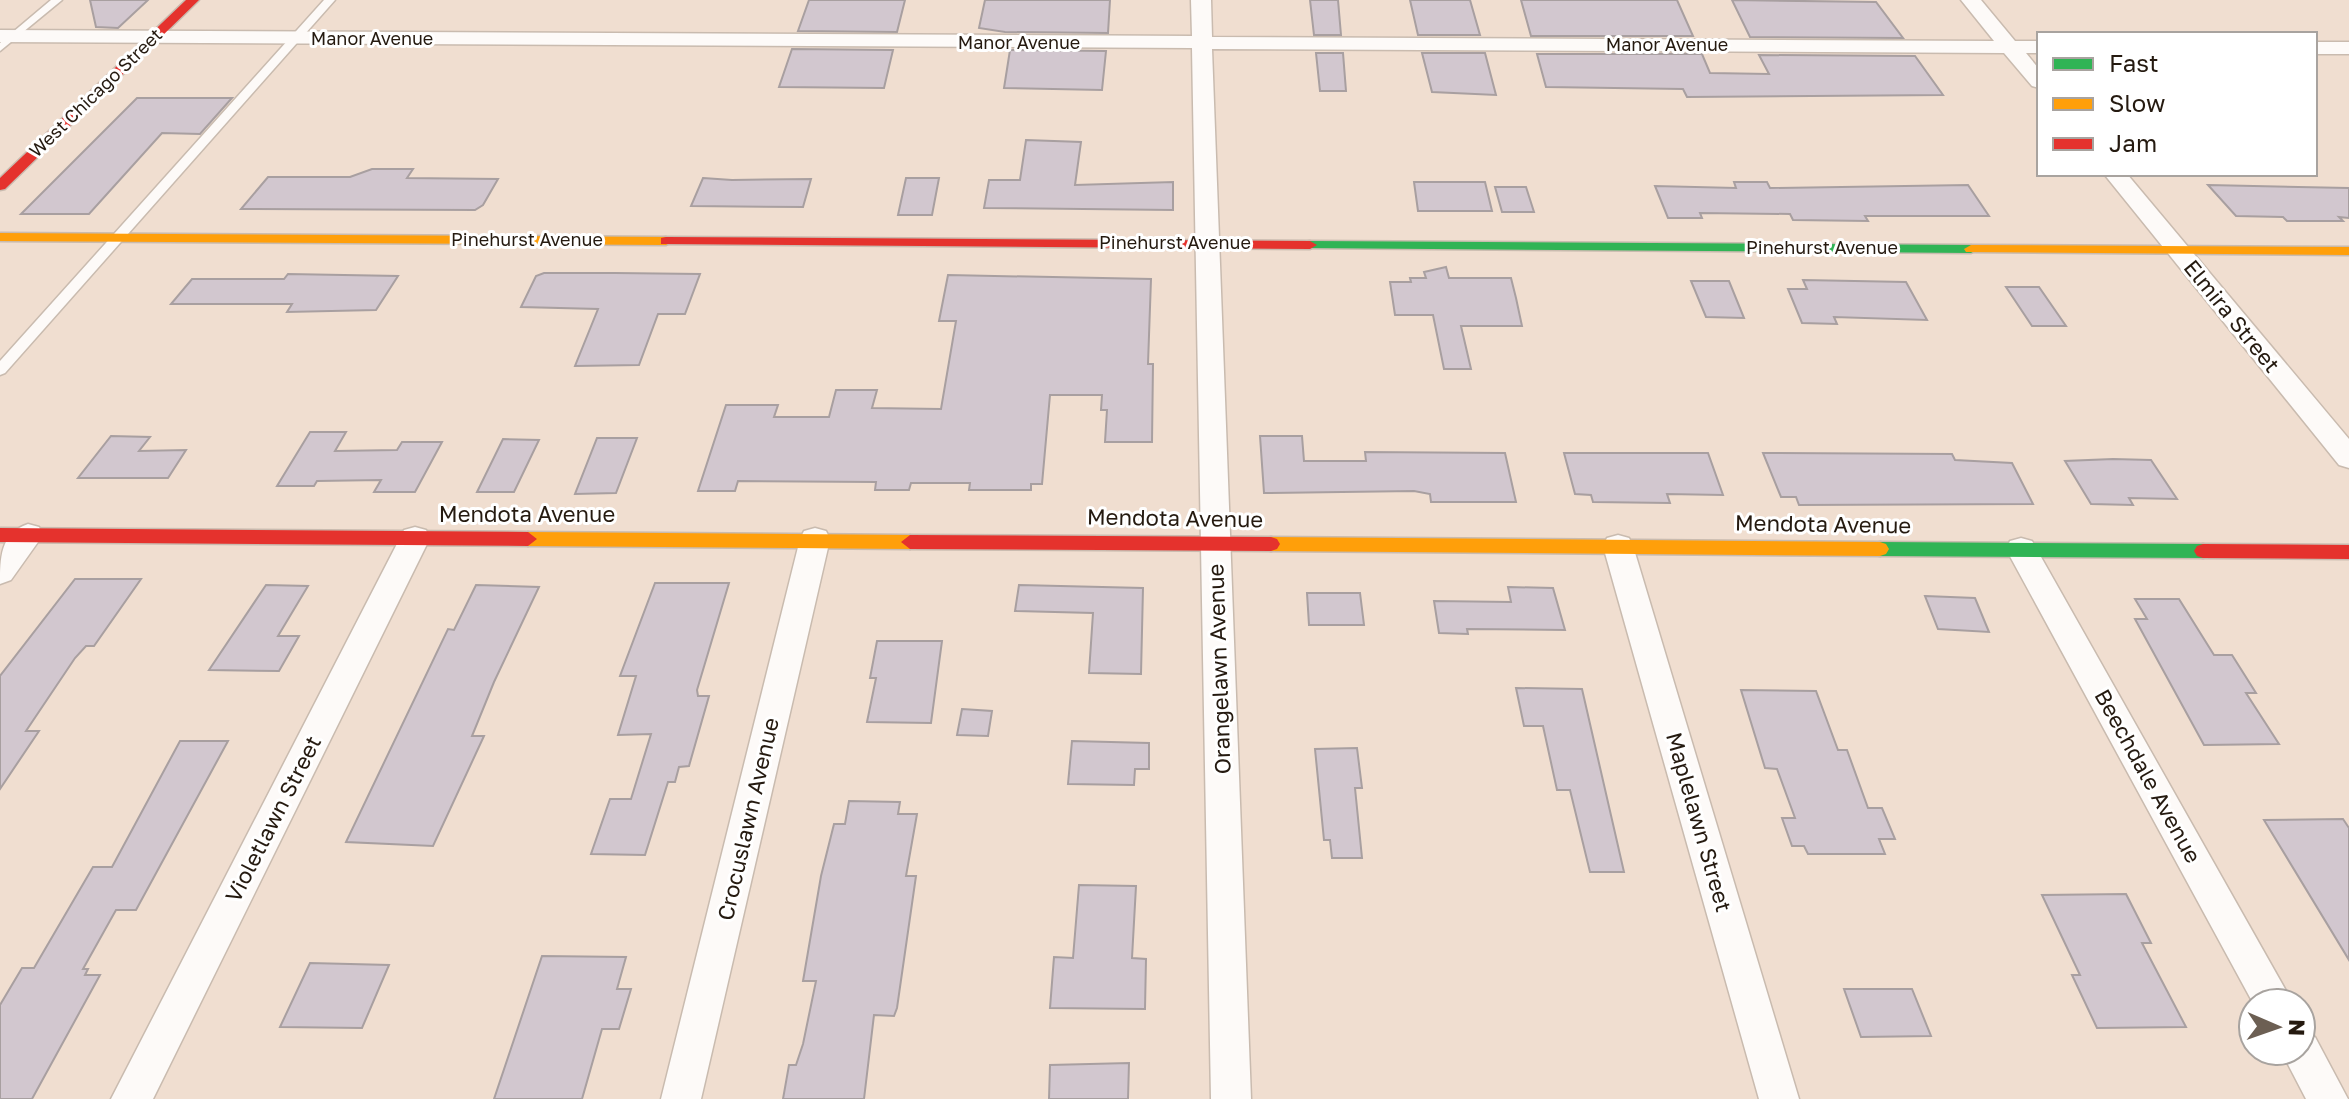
<svg xmlns="http://www.w3.org/2000/svg" width="2349" height="1099" font-family="'Golos Text',sans-serif">
	<style>
		.building { fill: #d2c7cf; stroke: #a89fa0; stroke-width: 2 }
		.lines { fill: none; stroke-linecap: round; stroke-linejoin: round }
		.lane-casing { stroke: #c9bbaf; stroke-width: 3 }
		.street-casing { stroke: #c9bbaf; stroke-width: 3 }
		.fast-casing { stroke: #c9bbaf; stroke-width: 3 }
		.slow-casing { stroke: #c9bbaf; stroke-width: 3 }
		.jam-casing { stroke: #c9bbaf; stroke-width: 3 }
		.lane { fill: #fdfaf8; fill-rule: evenodd }
		.street { fill: #fdfaf8; fill-rule: evenodd }
		.fast { fill: #30b455; fill-rule: evenodd }
		.slow { fill: #ff9f0a; fill-rule: evenodd }
		.jam { fill: #e5322d; fill-rule: evenodd }
		.labels { text-anchor: middle; stroke-width: 6; stroke-linejoin: round; paint-order: stroke }
		.far-street-label { font-size: 18px; fill: #251a10; stroke: #fff }
		.street-label { font-size: 22px; fill: #251a10; stroke: #fff }
	</style>
	<rect width="100%" height="100%" fill="#f0ded0"/>
	<!-- building -->
	<path class="building" d="M 90,0 L 148,0 L 118,28 L 96,27 Z
		M 809,0 L 905,0 L 897,32 L 798,31 Z
		M 985,0 L 1110,0 L 1108,33 L 1005,32 L 979,28 Z
		M 1310,0 L 1338,0 L 1341,35 L 1314,35 Z
		M 1410,0 L 1470,0 L 1480,35 L 1418,35 Z
		M 1521,0 L 1677,0 L 1693,36 L 1531,36 Z
		M 1732,0 L 1876,2 L 1903,38 L 1750,37 Z
		M 792,49 L 893,50 L 884,88 L 779,87 Z
		M 1010,50 L 1106,51 L 1102,90 L 1004,88 Z
		M 1316,53 L 1343,53 L 1346,91 L 1320,91 Z
		M 1422,53 L 1485,53 L 1496,95 L 1432,92 Z
		M 1537,54 L 1702,54 L 1710,73 L 1769,74 L 1759,55 L 1915,56 L 1943,95 L 1687,97 L 1683,89 L 1546,87 Z
		M 137,98 L 232,98 L 200,134 L 162,133 L 89,214 L 21,214 Z
		M 1026,140 L 1081,142 L 1075,185 L 1173,182 L 1173,210 L 984,208 L 989,180 L 1020,180 Z
		M 372,169 L 413,169 L 407,178 L 498,179 L 483,205 L 475,210 L 241,209 L 268,177 L 350,177 Z
		M 703,178 L 732,180 L 811,179 L 803,207 L 691,206 Z
		M 906,178 L 939,178 L 932,215 L 898,215 Z
		M 1414,182 L 1485,182 L 1492,211 L 1418,211 Z
		M 1734,182 L 1767,182 L 1770,188 L 1968,185 L 1989,216 L 1865,216 L 1868,221 L 1793,220 L 1790,214 L 1700,213 L 1702,218 L 1668,218 L 1655,186 L 1736,188 Z
		M 2208,185 L 2349,188 L 2349,218 L 2339,217 L 2343,221 L 2287,221 L 2283,217 L 2236,216 Z
		M 1495,187 L 1526,187 L 1534,212 L 1502,212 Z
		M 1446,267 L 1449,278 L 1511,278 L 1516,298 L 1522,326 L 1461,326 L 1471,369 L 1444,369 L 1433,315 L 1395,315 L 1390,282 L 1411,282 L 1410,278 L 1426,278 L 1424,272 Z
		M 544,273 L 615,273 L 700,274 L 685,314 L 658,314 L 639,365 L 575,366 L 598,309 L 521,307 L 536,276 Z
		M 288,274 L 398,276 L 376,310 L 287,312 L 292,304 L 171,304 L 192,279 L 284,279 Z
		M 948,275 L 1151,279 L 1148,364 L 1153,364 L 1152,442 L 1105,442 L 1107,410 L 1101,410 L 1102,395 L 1050,395 L 1042,484 L 1031,484 L 1031,490 L 969,490 L 970,483 L 911,483 L 909,490 L 875,490 L 876,482 L 738,481 L 735,491 L 698,491 L 726,405 L 778,405 L 774,417 L 829,417 L 836,390 L 877,390 L 872,408 L 941,409 L 956,321 L 939,321 Z
		M 1803,280 L 1906,282 L 1927,320 L 1834,317 L 1837,324 L 1802,323 L 1788,289 L 1807,289 Z
		M 1691,281 L 1729,281 L 1744,318 L 1706,317 Z
		M 2006,287 L 2039,287 L 2066,326 L 2032,326 Z
		M 310,432 L 346,432 L 335,451 L 397,450 L 402,442 L 442,442 L 415,492 L 374,492 L 381,480 L 317,481 L 314,486 L 277,486 Z
		M 111,436 L 150,437 L 139,451 L 186,450 L 168,478 L 78,478 Z
		M 1260,436 L 1302,436 L 1304,461 L 1366,461 L 1365,452 L 1505,453 L 1516,502 L 1431,502 L 1430,494 L 1414,491 L 1264,493 Z
		M 597,438 L 637,438 L 616,493 L 575,494 Z
		M 503,439 L 539,440 L 514,492 L 477,492 Z
		M 1564,453 L 1708,453 L 1723,495 L 1667,494 L 1670,503 L 1593,502 L 1591,495 L 1575,494 Z
		M 1763,453 L 1952,454 L 1955,460 L 2012,463 L 2033,504 L 1799,505 L 1796,497 L 1781,497 Z
		M 2113,459 L 2151,460 L 2177,499 L 2129,498 L 2133,505 L 2091,504 L 2065,461 Z
		M 75,579 L 141,579 L 94,646 L 86,646 L 75,658 L 26,731 L 39,731 L 0,789 L 0,676 Z
		M 655,583 L 729,583 L 697,690 L 698,696 L 709,696 L 689,766 L 679,767 L 675,782 L 668,782 L 645,855 L 591,854 L 610,799 L 631,799 L 651,734 L 618,735 L 636,676 L 620,676 Z
		M 266,585 L 308,586 L 278,636 L 299,636 L 279,671 L 209,670 Z
		M 476,585 L 539,587 L 494,682 L 472,736 L 484,736 L 433,846 L 346,842 L 448,629 L 454,630 Z
		M 1019,585 L 1143,588 L 1141,674 L 1089,673 L 1093,613 L 1015,611 Z
		M 1508,587 L 1553,588 L 1565,630 L 1467,629 L 1468,634 L 1439,633 L 1434,601 L 1511,602 Z
		M 1307,593 L 1360,593 L 1364,625 L 1309,625 Z
		M 1925,596 L 1975,598 L 1989,632 L 1938,629 Z
		M 2135,599 L 2179,599 L 2214,655 L 2232,655 L 2256,693 L 2246,693 L 2279,744 L 2204,745 L 2135,619 L 2147,619 Z
		M 877,641 L 942,641 L 931,723 L 867,722 L 876,678 L 870,678 Z
		M 1516,688 L 1582,689 L 1624,872 L 1590,872 L 1570,790 L 1557,790 L 1543,726 L 1524,726 Z
		M 1741,690 L 1816,691 L 1838,750 L 1847,750 L 1868,808 L 1882,808 L 1895,839 L 1879,839 L 1885,854 L 1808,854 L 1804,846 L 1792,846 L 1782,818 L 1795,818 L 1777,769 L 1765,768 Z
		M 962,709 L 992,711 L 988,736 L 957,735 Z
		M 180,741 L 228,741 L 136,910 L 116,910 L 83,969 L 88,969 L 85,975 L 100,975 L 32,1099 L 0,1099 L 0,1005 L 22,968 L 34,968 L 93,867 L 112,867 Z
		M 1072,741 L 1149,743 L 1149,769 L 1135,769 L 1134,785 L 1068,784 Z
		M 1357,748 L 1362,788 L 1355,788 L 1362,858 L 1332,858 L 1330,840 L 1324,840 L 1315,749 Z
		M 849,801 L 900,802 L 898,814 L 917,814 L 906,876 L 916,876 L 897,1008 L 894,1016 L 874,1015 L 864,1099 L 783,1099 L 789,1065 L 796,1065 L 803,1044 L 816,981 L 803,981 L 821,876 L 834,824 L 845,824 Z
		M 2343,819 L 2349,828 L 2349,960 L 2264,820 Z
		M 1079,885 L 1136,886 L 1132,958 L 1146,959 L 1145,1009 L 1050,1008 L 1054,957 L 1073,958 Z
		M 2126,894 L 2151,943 L 2142,943 L 2186,1027 L 2097,1028 L 2072,975 L 2080,975 L 2042,895 Z
		M 542,956 L 626,957 L 617,989 L 631,989 L 619,1029 L 602,1029 L 582,1099 L 494,1099 Z
		M 310,963 L 389,965 L 362,1028 L 280,1027 Z
		M 1844,989 L 1912,989 L 1931,1036 L 1861,1037 Z
		M 1129,1063 L 1128,1099 L 1049,1099 L 1050,1065 Z"/>
	<g class="lines">
		<!-- lane casing -->
		<g class="lane-casing">
			<path id="lane" d="M 51,0 L 62,0 L 0,51 L 0,43 Z
				M 324,0 L 335,0 L 5,373 L 0,375 L 0,361 Z"/>
		</g>
		<!-- street casing -->
		<g class="street-casing">
			<path id="street" d="M 1191,0 L 1211,0 L 1212,37 L 1994,41 L 1961,0 L 1981,0 L 2015,41 L 2039,41 L 2039,53 L 2026,53 L 2039,69 L 2039,88 L 2032,86 L 2004,53 L 1212,49 L 1251,1099 L 1211,1099 L 1192,48 L 0,42 L 0,30 L 1192,36 Z
				M 2315,42 L 2349,42 L 2349,54 L 2315,54 Z
				M 2104,174 L 2127,174 L 2349,439 L 2349,468 L 2339,465 Z
				M 28,524 L 39,527 L 43,535 L 11,580 L 0,584 C 0,559 0,533 28,524 Z
				M 415,527 L 426,530 L 430,538 L 153,1099 L 111,1099 L 400,538 L 404,530 Z
				M 815,528 L 826,531 L 830,539 L 701,1099 L 661,1099 L 800,539 L 804,531 Z
				M 1618,535 L 1629,538 L 1633,546 L 1799,1099 L 1759,1099 L 1603,546 L 1607,538 Z
				M 2021,538 L 2032,541 L 2293,1003 L 2253,1003 L 2006,549 L 2010,541 Z
				M 2301,1031 L 2315,1037 L 2348,1099 L 2306,1099 L 2281,1051 L 2301,1051 Z"/>
		</g>
		<!-- fast casing -->
		<g class="fast-casing">
			<path id="fast" d="M 1310,241 L 1971,245 L 1978,249 L 1971,253 L 1305,248 L 1305,242 Z
				M 1880,542 L 2203,544 L 2209,546 L 2212,551 L 2209,556 L 2203,558 L 1880,556 L 1874,554 L 1871,549 L 1874,544 Z"/>
		</g>
		<!-- slow casing -->
		<g class="slow-casing">
			<path id="slow" d="M 0,233 L 666,237 L 673,241 L 666,245 L 0,241 Z
				M 1971,245 L 2349,247 L 2349,255 L 1966,252 L 1964,249 Z
				M 528,532 L 910,535 L 919,542 L 910,549 L 528,546 L 519,539 Z
				M 1271,537 L 1880,542 L 1886,544 L 1889,549 L 1886,554 L 1880,556 L 1271,551 L 1265,549 L 1262,544 L 1265,539 Z"/>
		</g>
		<!-- jam casing -->
		<g class="jam-casing">
			<path id="jam" d="M 186,0 L 199,0 L 5,189 L 0,190 L 0,178 Z
				M 666,237 L 1310,241 L 1317,245 L 1310,249 L 661,244 L 661,238 Z
				M 0,528 L 528,532 L 537,539 L 528,546 L 0,542 Z
				M 910,535 L 1271,537 L 1277,539 L 1280,544 L 1277,549 L 1271,551 L 910,549 L 901,542 Z
				M 2203,544 L 2349,545 L 2349,559 L 2203,558 L 2197,556 L 2194,551 L 2197,546 Z"/>
		</g>
		<!-- lane -->
		<use href="#lane" class="lane"/>
		<!-- street -->
		<use href="#street" class="street"/>
		<!-- fast -->
		<use href="#fast" class="fast"/>
		<!-- slow -->
		<use href="#slow" class="slow"/>
		<!-- jam -->
		<use href="#jam" class="jam"/>
	</g>
	<g class="labels">
		<!-- far-street labels -->
		<g class="far-street-label">
			<text x="372" y="45">Manor Avenue</text>
			<text x="1019" y="49">Manor Avenue</text>
			<text x="1667" y="51">Manor Avenue</text>
			<text transform="translate(96 93) rotate(-44)" y="6">West Chicago Street</text>
			<text x="527" y="246">Pinehurst Avenue</text>
			<text x="1175" y="249">Pinehurst Avenue</text>
			<text x="1822" y="254">Pinehurst Avenue</text>
		</g>
		<!-- street labels -->
		<g class="street-label">
			<text transform="translate(2232 316) rotate(51)" y="8">Elmira Street</text>
			<text x="527" y="522">Mendota Avenue</text>
			<text transform="translate(1175 518) rotate(1)" y="8">Mendota Avenue</text>
			<text transform="translate(1823 524) rotate(1)" y="8">Mendota Avenue</text>
			<text transform="translate(1219 669) rotate(-92)" y="8">Orangelawn Avenue</text>
			<text transform="translate(2148 776) rotate(61)" y="8">Beechdale Avenue</text>
			<text transform="translate(273 819) rotate(-63)" y="8">Violetlawn Street</text>
			<text transform="translate(748 819) rotate(-77)" y="8">Crocuslawn Avenue</text>
			<text transform="translate(1699 822) rotate(74)" y="8">Maplelawn Street</text>
		</g>
	</g>
	<!-- legend -->
	<rect x="2037" y="32" width="280" height="144" fill="#ffffff" stroke="#a8a39f" stroke-width="2"/>
	<rect x="2053" y="58" width="40" height="12" fill="#30b455" stroke="#a8a39f" stroke-width="2"/>
	<text x="2109" y="72" font-size="24" fill="#251a10">Fast</text>
	<rect x="2053" y="98" width="40" height="12" fill="#ff9f0a" stroke="#a8a39f" stroke-width="2"/>
	<text x="2109" y="112" font-size="24" fill="#251a10">Slow</text>
	<rect x="2053" y="138" width="40" height="12" fill="#e5322d" stroke="#a8a39f" stroke-width="2"/>
	<text x="2109" y="152" font-size="24" fill="#251a10">Jam</text>
	<!-- north arrow -->
	<g transform="translate(2277 1027) rotate(92)"><circle r="38" fill="#ffffff" stroke="#a8a39f" stroke-width="2"/>
	<path d="M0-6L14 30L0 20L-14 30Z" fill="#6c5f53"/>
	<text y="-12" font-size="22" font-weight="bold" text-anchor="middle" fill="#251a10">N</text>
	</g>
</svg>
